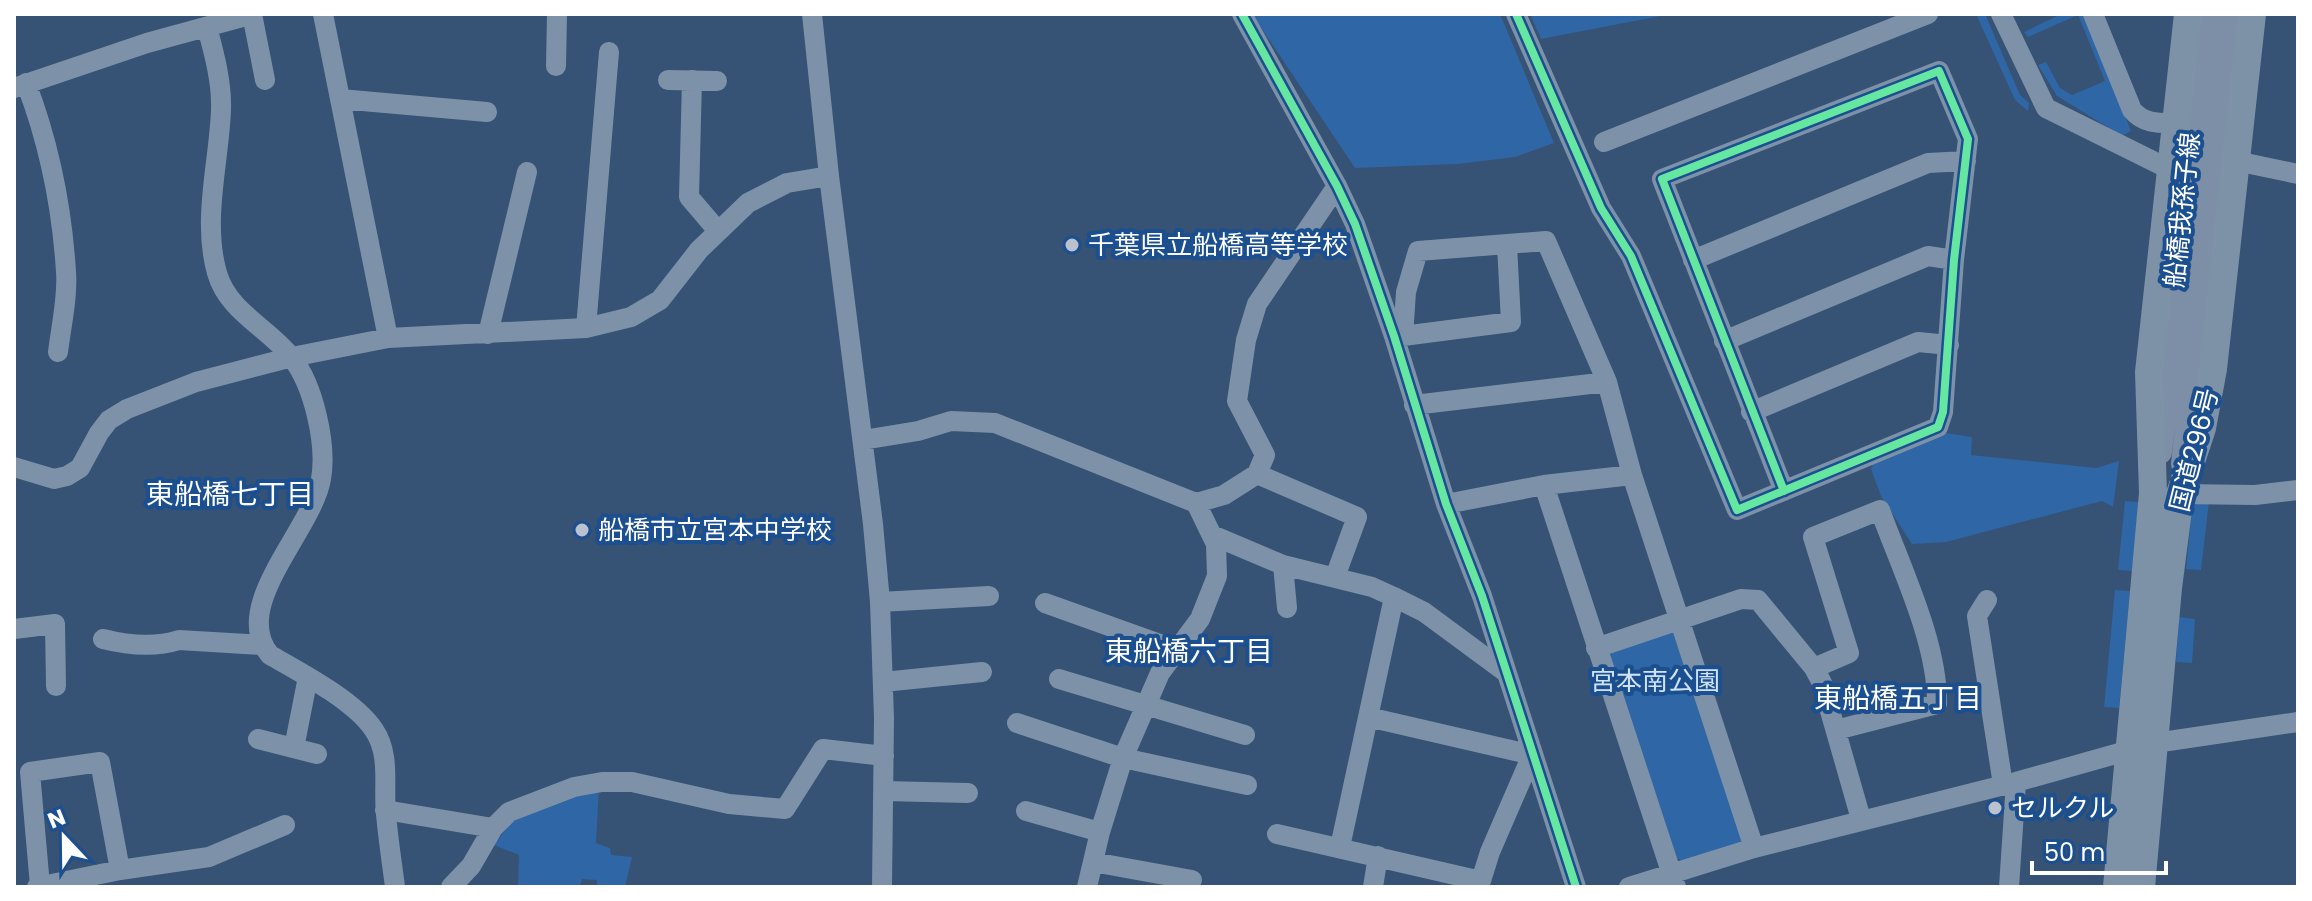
<svg xmlns="http://www.w3.org/2000/svg" width="2312" height="901" font-family="Poppins,'Noto Sans JP',sans-serif">
	<style>
		.green { fill: #2f66a5 }
		.lines { fill: none; stroke-linecap: round; stroke-linejoin: round }
		.minor { stroke: #7d92a8; stroke-width: 20 }
		.major { stroke: #7d8ea7; stroke-width: 24 }
		.highway { stroke: #7e92a7; stroke-width: 28 }
		.cycleway-casing { stroke: #1b4f8f; stroke-width: 13 }
		.cycleway { stroke: #66e7a1; stroke-width: 8 }
		.poi-dot { fill: #b9c2ce; stroke: #1b4f8f; stroke-width: 3 }
		.labels { text-anchor: middle; stroke-width: 8; stroke-linejoin: round; paint-order: stroke }
		.street-label { font-size: 26px; fill: #fff; stroke: #1b4f8f }
		.poi-label { font-size: 26px; fill: #fff; stroke: #1b4f8f; text-anchor: start }
		.park-label { font-size: 26px; fill: #cfe3fa; stroke: #1b4f8f }
		.neighbourhood-label { font-size: 28px; fill: #fff; stroke: #1b4f8f }
	</style>
	<rect width="100%" height="100%" fill="#365274"/>
	<!-- green -->
	<path class="green" d="M 1252,14 L 1500,14 L 1554,143 L 1515,157 L 1458,164 L 1355,168 Z
		M 1530,14 L 1671,14 L 1541,39 Z
		M 1976,14 L 1985,14 L 2020,95 L 2029,103 L 2028,111 L 2015,100 Z
		M 2061,14 L 2085,14 L 2131,131 L 2122,136 L 2057,96 L 2038,65 L 2046,62 L 2060,88 L 2072,95 L 2105,81 L 2078,15 L 2028,37 L 2024,32 Z
		M 1946,433 L 1972,437 L 1971,455 L 2096,468 L 2119,461 L 2113,507 L 2102,501 L 1946,542 L 1912,544 L 1881,496 L 1871,469 L 1874,461 Z
		M 2125,501 L 2139,502 L 2132,571 L 2118,570 Z
		M 2209,502 L 2201,570 L 2186,569 L 2192,508 L 2195,503 Z
		M 2115,590 L 2130,591 L 2119,708 L 2104,707 Z
		M 2179,617 L 2195,619 L 2192,663 L 2176,662 Z
		M 1672,630 L 1743,837 L 1740,844 L 1683,861 L 1675,858 L 1609,659 L 1612,651 Z
		M 599,788 L 596,843 L 610,848 L 611,855 L 632,857 L 625,887 L 597,887 L 597,880 L 582,879 L 580,887 L 518,887 L 519,855 L 494,845 L 514,818 Z"/>
	<g class="lines">
		<!-- minor -->
		<path class="minor" d="M 252,14 L 265,80
			M 323,14 L 388,338
			M 812,14 L 829,176 L 873,524 L 880,602 L 884,718 L 882,887
			M 1242,14 L 1337,186 L 1355,224 L 1394,336 L 1446,504 L 1482,596 L 1576,887
			M 1516,14 L 1601,208 L 1631,256 L 1737,510 L 1938,427 L 1943,412 L 1954,260 L 1968,139 L 1939,71 L 1662,179 L 1784,491
			M 2001,14 L 2046,108 L 2173,171
			M 2093,14 L 2132,110 C 2144,124 2158,123 2176,123
			M 207,27 C 214,53 222,82 221,110 C 219,163 202,220 217,273 C 228,312 269,328 292,358 C 314,386 327,445 321,479 C 312,531 229,606 270,655 C 300,672 355,701 374,730 C 391,755 383,786 386,814 C 388,838 392,863 395,887
			M 556,66 L 557,14
			M 668,80 L 717,81
			M 692,80 L 689,197 L 718,231
			M 26,83 C 49,143 62,208 66,272 C 68,297 61,327 58,352
			M 14,88 L 147,43 L 253,14
			M 340,99 L 487,112
			M 1604,142 L 1928,14
			M 2236,161 L 2298,174
			M 1693,260 L 1928,163 L 1966,161
			M 586,328 L 609,52
			M 488,334 L 527,172
			M 1394,336 L 1403,336 L 1406,292 L 1418,251 L 1546,241 L 1607,382 L 1632,475 L 1754,848
			M 1403,336 L 1511,322 L 1507,245
			M 1724,341 L 1928,256 L 1954,260
			M 1414,405 L 1607,382
			M 1751,412 L 1918,342 L 1949,345
			M 863,440 L 918,431 L 951,421 L 995,423 L 1196,503 L 1216,544 L 1217,576 L 1200,619 L 1160,673 L 1123,758 L 1100,832 L 1087,887
			M 14,467 L 54,479 L 67,476 L 80,468 L 99,433 L 109,420 L 127,409 L 196,382 L 292,357 L 388,338 L 586,328 L 631,317 L 660,300 L 699,250 L 748,203 L 787,183 L 829,176
			M 1257,474 L 1357,517 L 1335,577
			M 1544,485 L 1676,887
			M 2180,494 L 2255,495 L 2298,490
			M 1196,503 L 1224,495 L 1257,474 L 1265,455 L 1237,401 L 1246,340 L 1257,304 L 1337,186
			M 1446,504 L 1544,485 L 1632,475
			M 1212,535 L 1283,565 L 1372,587 L 1394,597 L 1424,612 L 1504,671
			M 1283,565 L 1287,608
			M 1987,600 L 1977,616 L 2003,785
			M 880,602 L 989,596
			M 1045,603 L 1179,651
			M 14,629 L 55,624 L 56,686
			M 103,639 C 127,645 154,648 179,640 L 262,645
			M 1596,648 L 1741,599 L 1758,600 L 1814,668 L 1822,683 L 1861,819
			M 1814,668 L 1849,653 L 1813,537 L 1880,510 C 1901,568 1938,643 1937,704 L 1836,730
			M 1059,679 L 1245,735
			M 883,682 L 982,672
			M 1368,717 L 1532,755 L 1490,852 L 1479,887
			M 1017,723 L 1123,758 L 1247,785
			M 258,739 L 317,754
			M 294,748 L 308,677
			M 884,791 L 968,793
			M 385,810 L 493,828
			M 1026,811 L 1100,832
			M 1277,834 L 1481,881
			M 1340,847 L 1394,597
			M 1093,862 L 1192,880
			M 40,886 L 30,772 L 100,762 L 120,870
			M 37,887 L 120,870 L 209,857 L 285,825
			M 451,887 L 471,866 L 493,828 L 509,812 L 574,787 L 602,782 L 632,782 L 729,804 L 785,809 L 823,749 L 884,756
			M 1373,887 L 1378,856
			M 1629,887 L 1754,848 L 2016,782 L 2155,743 L 2298,722
			M 2009,887 L 2016,782"/>
		<!-- major -->
		<path class="major" d="M 2160,452 L 2209,14
			M 2183,464 L 2231,14"/>
		<!-- highway -->
		<path class="highway" d="M 2117,887 L 2153,493 L 2149,372 L 2188,14
			M 2141,887 L 2168,588 L 2180,494 L 2202,428 L 2213,369 L 2252,14"/>
		<!-- cycleway casing -->
		<g class="cycleway-casing">
			<path id="cycleway" d="M 1242,14 L 1337,186 L 1355,224 L 1394,336 L 1446,504 L 1482,596 L 1576,887
				M 1516,14 L 1601,208 L 1631,256 L 1737,510 L 1938,427 L 1943,412 L 1954,260 L 1968,139 L 1939,71 L 1662,179 L 1784,491"/>
		</g>
		<!-- cycleway -->
		<use href="#cycleway" class="cycleway"/>
	</g>
	<!-- markers -->
	<g class="poi-dot">
		<circle cx="1072" cy="245" r="8"/>
		<circle cx="582" cy="530" r="8"/>
		<circle cx="1995" cy="808" r="8"/>
	</g>
	<g class="labels">
		<!-- street labels -->
		<g class="street-label">
			<text transform="translate(2182 210) rotate(-84)" y="9">船橋我孫子線</text>
			<text transform="translate(2194 450) rotate(-76)" y="9">国道296号</text>
		</g>
		<!-- poi labels -->
		<g class="poi-label">
			<text x="1088" y="254">千葉県立船橋高等学校</text>
			<text x="598" y="539">船橋市立宮本中学校</text>
			<text x="2011" y="817">セルクル</text>
		</g>
		<!-- park labels -->
		<g class="park-label">
			<text x="1655" y="690">宮本南公園</text>
		</g>
		<!-- neighbourhood labels -->
		<g class="neighbourhood-label">
			<text x="230" y="504">東船橋七丁目</text>
			<text x="1189" y="661">東船橋六丁目</text>
			<text x="1898" y="708">東船橋五丁目</text>
		</g>
	</g>
	<!-- border -->
	<rect width="2312" height="901" fill="none" stroke="#ffffff" stroke-width="32"/>
	<!-- north arrow -->
	<g transform="translate(64 837) rotate(338)" stroke="#1b4f8f" stroke-width="6" paint-order="stroke">
	<path d="M0-6L14 30L0 20L-14 30Z" fill="#ffffff"/>
	<text y="-12" font-size="22" font-weight="bold" text-anchor="middle" fill="#ffffff">N</text>
	</g>
	<!-- scale -->
	<path d="M2032 861v12h134v-12" fill="none" stroke="#ffffff" stroke-width="4"/>
	<text x="2044" y="861" font-size="24" fill="#ffffff" stroke="#1b4f8f" stroke-width="6" paint-order="stroke">50 m</text>
</svg>
